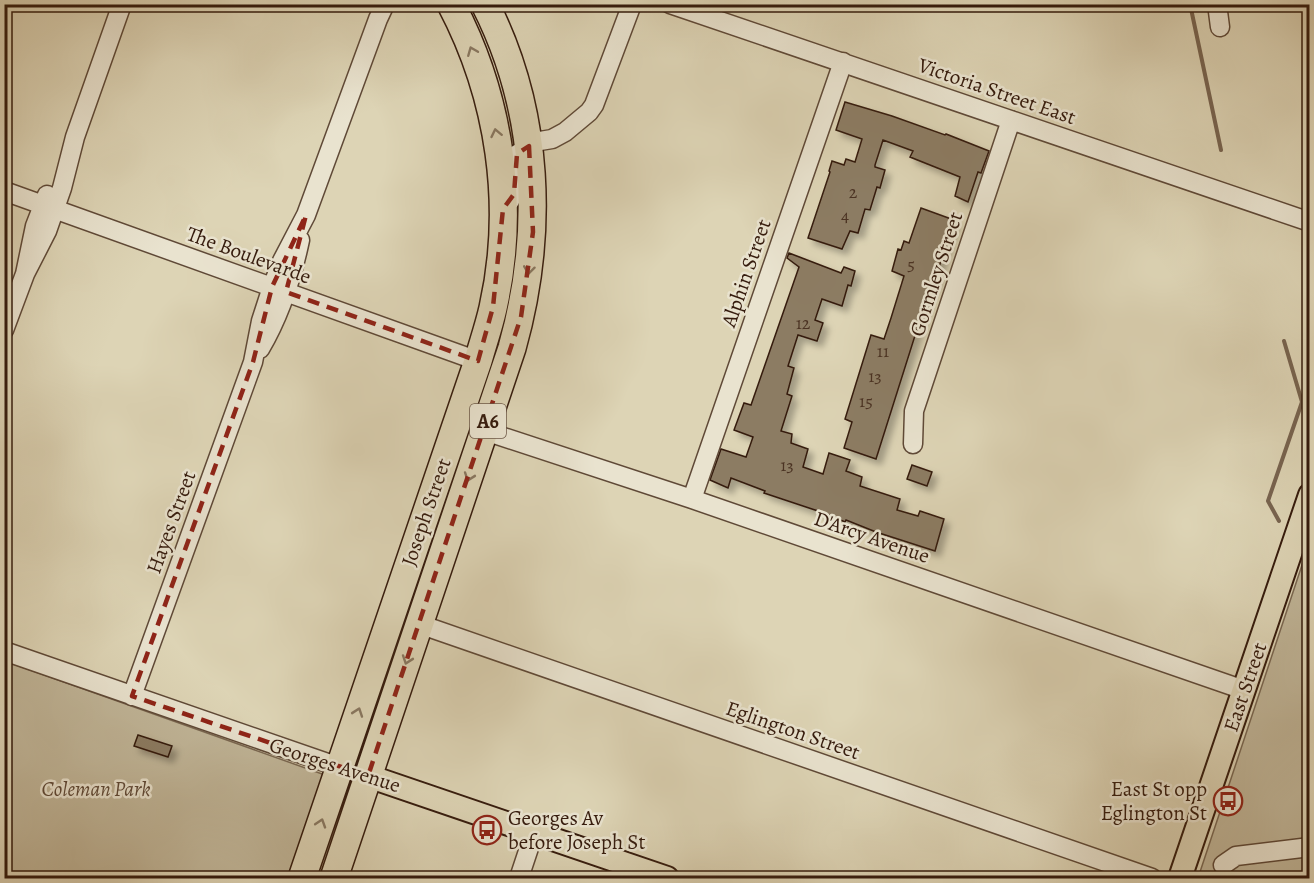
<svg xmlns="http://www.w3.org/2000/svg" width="1314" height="883" font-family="Alegreya,serif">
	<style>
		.green { fill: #c0b598; stroke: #7a6852; stroke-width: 1.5 }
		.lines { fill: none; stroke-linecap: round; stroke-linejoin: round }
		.stream { stroke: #786450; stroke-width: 4 }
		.building { fill: #8c7b64; stroke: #351b0d; stroke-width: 1.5; filter: url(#shadow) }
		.minor-casing { stroke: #5f4937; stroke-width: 21 }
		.major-casing { stroke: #351b0d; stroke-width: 26 }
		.highway-casing { stroke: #351b0d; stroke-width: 30 }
		.minor { stroke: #e9e3cf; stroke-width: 18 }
		.major { stroke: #ddd4b5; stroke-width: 22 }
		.highway { stroke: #ddd4b5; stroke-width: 27 }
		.oneway { stroke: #897861 }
		.marked { fill: none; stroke: #8f2418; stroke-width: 4.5; stroke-dasharray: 12 8; stroke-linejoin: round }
		.labels { text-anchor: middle; stroke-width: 5; stroke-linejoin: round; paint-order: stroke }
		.number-label { font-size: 18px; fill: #4b3323 }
		.shield { fill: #e9e3cf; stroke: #6b5747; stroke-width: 1.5 }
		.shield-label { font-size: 20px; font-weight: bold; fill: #351b0d }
		.street-label { font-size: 21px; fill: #351b0d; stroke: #e9e3cf }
		.park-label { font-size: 21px; font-style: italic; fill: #5f4937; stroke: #e9e3cf }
		.poi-label { font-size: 21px; fill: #351b0d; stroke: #e9e3cf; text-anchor: end }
	</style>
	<defs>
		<filter id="shadow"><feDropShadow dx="5.5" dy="5.5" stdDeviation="3" flood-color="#0004"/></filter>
	</defs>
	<rect width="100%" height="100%" fill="#ddd4b5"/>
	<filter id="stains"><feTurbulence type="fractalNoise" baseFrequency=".00333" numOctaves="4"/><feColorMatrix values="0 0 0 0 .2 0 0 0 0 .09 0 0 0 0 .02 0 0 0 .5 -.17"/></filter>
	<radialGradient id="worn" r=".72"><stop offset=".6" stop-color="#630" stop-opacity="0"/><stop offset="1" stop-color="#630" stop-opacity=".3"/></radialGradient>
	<!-- green -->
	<path class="green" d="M 1309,544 L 1309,878 L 1198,878 Z
		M 5,661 L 325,775 L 288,878 L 5,878 Z"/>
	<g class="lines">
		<!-- stream -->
		<path class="stream" d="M 1190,4 L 1221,150
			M 1279,521 L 1268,501 L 1302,402 L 1284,341
			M 1303,566 L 1310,577"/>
	</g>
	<!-- building -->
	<path class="building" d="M 845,102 L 892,116 L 945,135 L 946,134 L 989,151 L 981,173 L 978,172 L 968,202 L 955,196 L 960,177 L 910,157 L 913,151 L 883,140 L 875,165 L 875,167 L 885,170 L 880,188 L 877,187 L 870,210 L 865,209 L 858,233 L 850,231 L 842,249 L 808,238 L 830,172 L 829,171 L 832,161 L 844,165 L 846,159 L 855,162 L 862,139 L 836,130 Z
		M 921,208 L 954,220 L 933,286 L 931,285 L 876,459 L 844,448 L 852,422 L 845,419 L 871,335 L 884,339 L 891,318 L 904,276 L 892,271 L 898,249 L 901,250 L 904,241 L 909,243 Z
		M 789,253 L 841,273 L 844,267 L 855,271 L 851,286 L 848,285 L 842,306 L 822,299 L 815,320 L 823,323 L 817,341 L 798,335 L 788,366 L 794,368 L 787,394 L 792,396 L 781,431 L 792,434 L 791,443 L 808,449 L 803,467 L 823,474 L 829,453 L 850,460 L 846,471 L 862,477 L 860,486 L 900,499 L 897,510 L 918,516 L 920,511 L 944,519 L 935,551 L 876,532 L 846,520 L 845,522 L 827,514 L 764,493 L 765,491 L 731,478 L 728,488 L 710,480 L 721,449 L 746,457 L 753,437 L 734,430 L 744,403 L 751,405 L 799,267 L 787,258 Z
		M 912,465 L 932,472 L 927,486 L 907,479 Z
		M 138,735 L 172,746 L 168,757 L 134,746 Z"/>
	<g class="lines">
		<!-- minor casing -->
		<g class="minor-casing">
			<path id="minor" d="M 670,4 L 1310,222
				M 1217,4 L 1220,27
				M 4,191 L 478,361
				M 510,201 L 515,188 L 517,154 L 540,141 L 552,139 L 565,132 L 589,112 L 594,105 L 632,4
				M 25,274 L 47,231 L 62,188 L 75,137 L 122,4
				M 4,330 L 25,274 L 35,226 L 47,195
				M 260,349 C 280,315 292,278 300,240
				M 485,431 L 692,499 L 1244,690
				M 913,444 L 914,411 L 1011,120
				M 692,499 L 843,62
				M 419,624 L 1152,878
				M 4,651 L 339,767
				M 132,696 L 253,362 L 261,321 L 272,287 L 282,261 L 306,215 L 378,19 L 385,4
				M 1223,865 L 1236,856 L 1310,847
				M 519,878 L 534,833"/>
		</g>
		<!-- major casing -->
		<g class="major-casing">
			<path id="major" d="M 368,776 L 667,878
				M 1180,878 L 1310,495"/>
		</g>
		<!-- highway casing -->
		<g class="highway-casing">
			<path id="highway" d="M 302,878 L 478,361 C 483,343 489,326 493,308 C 516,206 500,97 451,4
				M 334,878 L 512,348 C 544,234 540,112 485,4"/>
		</g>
		<!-- minor -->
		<use href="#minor" class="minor"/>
		<!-- major -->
		<use href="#major" class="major"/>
		<!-- highway -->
		<use href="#highway" class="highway"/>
	</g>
	<!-- one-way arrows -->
	<defs><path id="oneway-chevron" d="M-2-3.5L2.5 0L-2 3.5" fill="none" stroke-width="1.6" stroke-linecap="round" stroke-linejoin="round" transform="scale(1.5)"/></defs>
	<g class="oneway">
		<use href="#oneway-chevron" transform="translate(472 51) rotate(-112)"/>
		<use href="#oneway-chevron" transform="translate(496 133) rotate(-102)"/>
		<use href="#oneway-chevron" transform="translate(529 270) rotate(97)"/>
		<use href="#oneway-chevron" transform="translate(469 477) rotate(109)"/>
		<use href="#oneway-chevron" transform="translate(407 660) rotate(109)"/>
		<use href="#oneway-chevron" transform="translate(358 712) rotate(-71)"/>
		<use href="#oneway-chevron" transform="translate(321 823) rotate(-72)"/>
	</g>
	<!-- marked area -->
	<path class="marked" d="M 529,146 L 533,232 L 521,317 L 368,776 L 132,696 L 253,362 L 272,287 L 306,215 L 286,292 L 478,361 L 493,307 L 503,209 L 514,194 L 517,154 Z"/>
	<!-- icons -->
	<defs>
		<g id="bus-ring" transform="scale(1.5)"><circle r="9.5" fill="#e9e3cf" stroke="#8f2418" stroke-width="1.5"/><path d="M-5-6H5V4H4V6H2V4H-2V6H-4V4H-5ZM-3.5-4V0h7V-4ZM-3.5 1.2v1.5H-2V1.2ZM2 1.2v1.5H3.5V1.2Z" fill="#8f2418"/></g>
	</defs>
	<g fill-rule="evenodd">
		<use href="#bus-ring" x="1228" y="801"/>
		<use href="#bus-ring" x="487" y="830"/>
	</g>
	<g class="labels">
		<!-- number labels -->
		<g class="number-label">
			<text x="853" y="198">2</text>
			<text x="845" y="221">4</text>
			<text x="911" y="270">5</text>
			<text x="803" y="329">12</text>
			<text x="883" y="357">11</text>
			<text x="875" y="382">13</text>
			<text x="866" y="407">15</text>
			<text x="787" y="471">13</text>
		</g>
		<!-- shield labels -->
		<rect class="shield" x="470" y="404" width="36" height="34" rx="4.5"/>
		<g class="shield-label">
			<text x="488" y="428">A6</text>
		</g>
		<!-- street labels -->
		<g class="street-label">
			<text transform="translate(997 91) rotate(19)" y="7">Victoria Street East</text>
			<text transform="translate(249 255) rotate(20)" y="7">The Boulevarde</text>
			<text transform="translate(746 273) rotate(-71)" y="7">Alphin Street</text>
			<text transform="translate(936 274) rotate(-72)" y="7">Gormley Street</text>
			<text transform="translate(426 512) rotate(-71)" y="7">Joseph Street</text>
			<text transform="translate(171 522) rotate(-70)" y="7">Hayes Street</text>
			<text transform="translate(872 537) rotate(19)" y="7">D'Arcy Avenue</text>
			<text transform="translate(1245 687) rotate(-71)" y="7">East Street</text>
			<text transform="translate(793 730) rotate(19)" y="7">Eglington Street</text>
			<text transform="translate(335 765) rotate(18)" y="7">Georges Avenue</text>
		</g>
		<!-- park labels -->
		<g class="park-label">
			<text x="96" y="796">Coleman Park</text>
		</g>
		<!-- poi labels -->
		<g class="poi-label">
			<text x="1207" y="796">East St opp<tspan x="1207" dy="24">Eglington St</tspan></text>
			<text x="508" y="825" text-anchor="start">Georges Av<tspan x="508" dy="24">before Joseph St</tspan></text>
		</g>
	</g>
	<!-- margin -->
	<rect width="1314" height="883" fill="none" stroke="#ddd4b5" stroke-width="24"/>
	<rect x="6" y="6" width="1302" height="871" fill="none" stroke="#351b0d" stroke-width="3"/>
	<rect x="12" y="12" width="1290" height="859" fill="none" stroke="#351b0d" stroke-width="1.5"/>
	<rect width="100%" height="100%" filter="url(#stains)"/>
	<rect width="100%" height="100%" fill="url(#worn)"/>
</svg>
